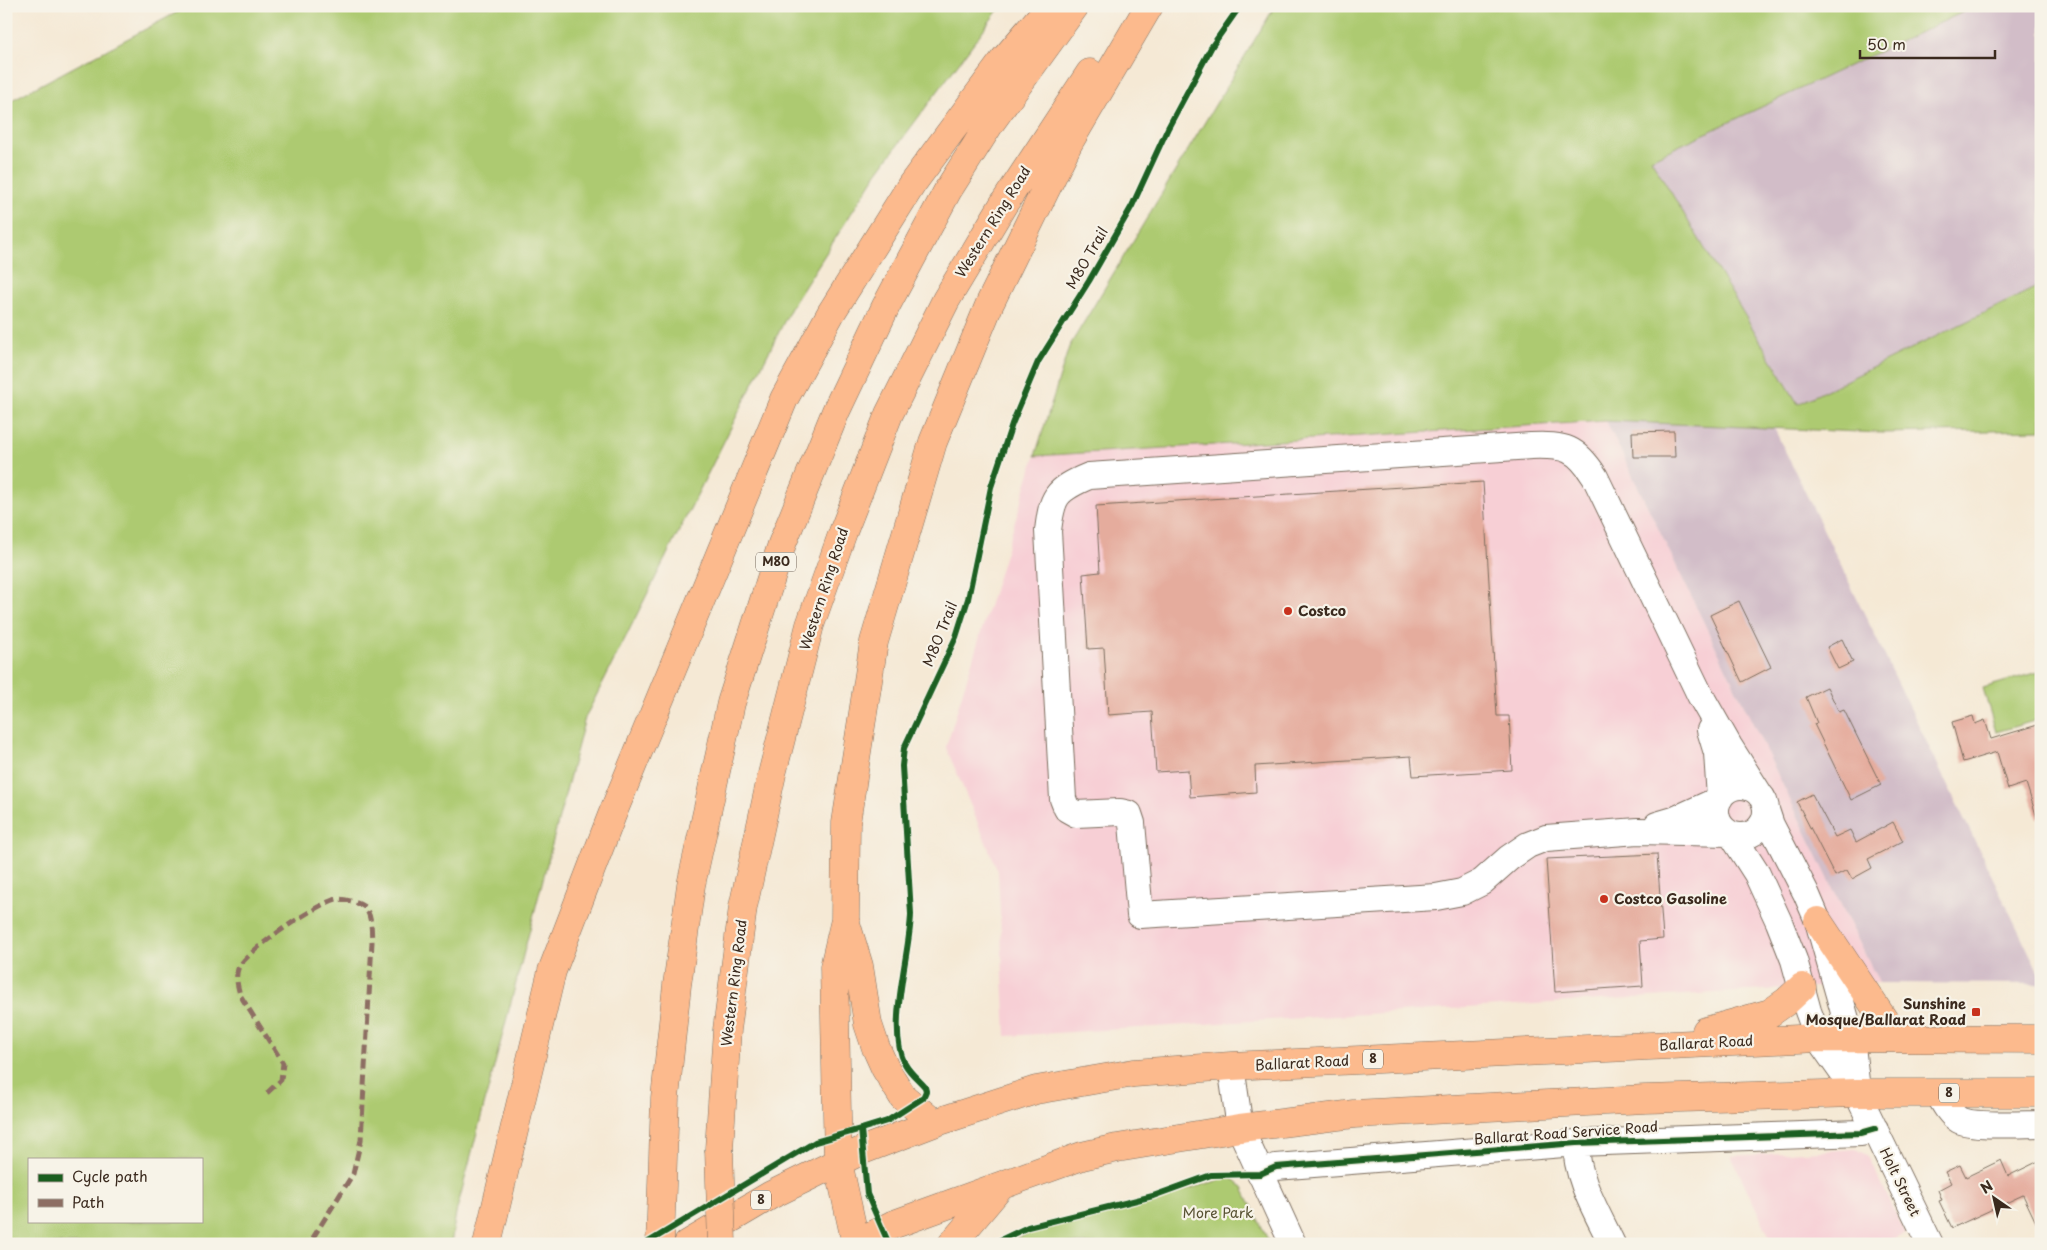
<svg xmlns="http://www.w3.org/2000/svg" width="2047" height="1250" font-family="'Playpen Sans',sans-serif">
	<style>
		.built { fill: #f7cfd5 }
		.industrial { fill: #d2bdc8 }
		.green { fill: #adca71; stroke: #747a48; fill-rule: evenodd }
		.building { fill: #e5ac9d }
		.lines { fill: none; stroke-linecap: round; stroke-linejoin: round }
		.minor-casing { stroke: #7c6d5e; stroke-width: 28 }
		.highway-casing { stroke: #7c6d5e; stroke-width: 29 }
		.minor { stroke: #fff; stroke-width: 26 }
		.highway { stroke: #fcba8d; stroke-width: 28 }
		.highway-bridge-casing { stroke: #7c6d5e; stroke-width: 29; stroke-linecap: butt }
		.highway-bridge { stroke: #fcba8d; stroke-width: 28 }
		.quiet { stroke: #8d6e63; stroke-width: 5; stroke-dasharray: 10 5; stroke-linecap: butt }
		.cycleway-casing { stroke: #f7f3e8; stroke-width: 9 }
		.cycleway { stroke: #1b5e20; stroke-width: 6 }
		.poi-dot { fill: #c8321e; stroke: #f7f3e8; stroke-width: 2 }
		.labels { text-anchor: middle; stroke-width: 4.5; stroke-linejoin: round; paint-order: stroke }
		.shield { fill: #f7f3e8; stroke: #73665b; stroke-width: 1 }
		.shield-label { font-size: 12px; font-weight: bold; fill: #3b2a1e }
		.street-label { font-size: 14px; fill: #3b2a1e; stroke: #f7f3e8 }
		.poi-label { font-size: 14px; font-weight: bold; fill: #3b2a1e; stroke: #f7f3e8; text-anchor: start }
		.park-label { font-size: 14px; fill: #585233; stroke: #f7f3e8 }
	</style>
	<rect width="100%" height="100%" fill="#f7f3e8"/>
	<filter id="ink" filterUnits="userSpaceOnUse"><feTurbulence type="fractalNoise" baseFrequency=".02" numOctaves="2"/><feDisplacementMap in="SourceGraphic" scale="10" xChannelSelector="R" yChannelSelector="G"/><feConvolveMatrix kernelMatrix="1 2 1 2 8 2 1 2 1" color-interpolation-filters="sRGB"/></filter>
	<filter id="wash" filterUnits="userSpaceOnUse"><feTurbulence type="fractalNoise" baseFrequency=".0096" numOctaves="4" result="noise"/><feDisplacementMap in="SourceGraphic" scale="20" xChannelSelector="R" yChannelSelector="G"/><feGaussianBlur stdDeviation="1.12" result="paint"/><feColorMatrix in="noise" values="0 0 0 0 0 0 0 0 0 0 0 0 0 0 0 0 0 1.4 0 .05"/><feComposite in="paint" operator="in"/></filter>
	<g filter="url(#wash)">
		<rect width="100%" height="100%" fill="#f5e9d5"/>
		<!-- built -->
		<path class="built" d="M 1606,421 L 1879,983 L 1006,1036 L 998,871 L 946,747 L 1035,456 Z
			M 1856,1149 L 1868,1156 L 1905,1233 L 1881,1244 L 1773,1244 L 1731,1156 Z"/>
		<!-- industrial -->
		<path class="industrial" d="M 1976,6 L 2041,6 L 2041,285 L 1798,404 L 1651,159 Z
			M 1606,421 L 1774,428 L 2041,977 L 2041,984 L 1879,983 Z"/>
		<!-- green -->
		<path class="green" d="M 189,6 L 1001,6 L 877,173 L 791,308 L 585,718 L 456,1213 L 451,1244 L 6,1244 L 6,103 ZM 29,1159 L 201,1159 L 201,1221 L 29,1221 Z
			M 1275,6 L 1976,6 L 1651,159 L 1798,404 L 2041,285 L 2041,430 L 1882,433 L 1606,421 L 1035,456 L 1069,347 Z
			M 2041,671 L 2041,719 L 1996,732 L 1983,688 Z
			M 1231,1177 L 1243,1188 L 1270,1244 L 1002,1244 L 1034,1231 Z"/>
		<g id="blocks">
			<!-- building -->
			<path class="building" d="M 1674,431 L 1675,457 L 1633,457 L 1632,432 Z
				M 1483,482 L 1497,716 L 1509,716 L 1512,770 L 1413,776 L 1411,756 L 1255,766 L 1256,792 L 1190,797 L 1188,770 L 1156,772 L 1152,712 L 1108,715 L 1104,648 L 1088,649 L 1083,574 L 1100,572 L 1096,506 Z
				M 1739,601 L 1771,667 L 1742,682 L 1710,615 Z
				M 1842,639 L 1853,662 L 1838,669 L 1827,647 Z
				M 1827,687 L 1839,712 L 1844,710 L 1881,785 L 1851,800 L 1814,724 L 1817,723 L 1806,697 Z
				M 1973,716 L 1975,724 L 1985,720 L 1991,739 L 2041,724 L 2041,818 L 2037,818 L 2026,783 L 2008,789 L 1997,752 L 1963,762 L 1952,722 Z
				M 1812,794 L 1835,837 L 1850,830 L 1856,842 L 1893,822 L 1903,841 L 1868,859 L 1872,868 L 1852,879 L 1847,870 L 1835,876 L 1797,802 Z
				M 1657,854 L 1663,939 L 1640,941 L 1643,986 L 1555,992 L 1546,859 Z
				M 2001,1160 L 2008,1176 L 2041,1160 L 2041,1233 L 2023,1195 L 1952,1228 L 1939,1201 L 1942,1200 L 1938,1190 L 1951,1183 L 1945,1172 L 1960,1165 L 1966,1177 Z"/>
		</g>
	</g>
	<g filter="url(#ink)">
		<use href="#blocks" fill-opacity="0" stroke="#7c6d5e" stroke-width="1"/>
		<g class="lines">
			<!-- minor casing -->
			<g class="minor-casing">
				<path id="minor" d="M 1710,730 L 1717,753 L 1720,798
					M1716 811a25 25 0 1 1 50 0a25 25 0 1 1-50 0Z
					M 1766,810 L 1771,825 L 1806,893 L 1818,921 L 1851,1037 L 1857,1090
					M 1657,825 L 1674,820 L 1718,800
					M 1729,833 L 1638,831 L 1546,838 L 1528,845 L 1509,858 L 1482,882 L 1462,892 L 1436,897 L 1140,915 L 1132,823 L 1129,814 L 1120,812 L 1076,814 L 1067,809 L 1063,799 L 1048,531 C 1052,497 1055,490 1089,476 L 1531,446 C 1565,445 1576,447 1595,477 L 1700,695 L 1729,746 L 1760,795
					M 1732,835 L 1757,874 L 1779,922 L 1794,960 L 1808,1011 L 1818,1038 L 1857,1093 L 1930,1244
					M 1231,1066 L 1240,1128 L 1293,1244
					M 1938,1093 C 1943,1102 1949,1114 1959,1120 C 1973,1127 2023,1124 2041,1124
					M 1576,1143 C 1576,1179 1597,1212 1612,1244
					M 1260,1174 L 1276,1167 L 1576,1143 L 1861,1133 L 1875,1129"/>
			</g>
			<!-- highway casing -->
			<g class="highway-casing">
				<path id="highway" d="M 845,920 L 859,966 L 868,1024 L 876,1048 L 885,1068 L 903,1097 L 934,1123
					M 1818,921 L 1896,1038
					M 1706,1031 L 1770,1013 L 1787,1001 L 1802,987
					M 719,1149 L 727,1030 L 743,907 L 772,774 L 810,625 L 843,532 L 889,414 L 946,300 L 1003,205 L 1090,73
					M 487,1244 L 552,971 L 612,815 L 784,399 L 831,313 L 912,184 L 1003,61 L 1050,6
					M 660,1244 L 665,1098 L 677,985 L 691,885 L 731,703 L 782,544 L 836,411 L 886,306 L 948,190 L 991,122 L 1075,6
					M 688,1244 L 771,1195 L 863,1150 L 934,1123 L 1036,1090 L 1134,1073 L 1231,1066 L 1818,1038 L 2041,1039
					M 854,1244 L 892,1225 L 1082,1156 L 1117,1148 L 1240,1128 L 1354,1114 L 1645,1099 L 1857,1093 L 2041,1093
					M 856,1244 L 838,1162 L 834,967 L 845,920 L 846,823 L 874,642 L 933,442 L 990,303 L 1068,144 L 1149,6
					M 952,1244 L 1000,1187"/>
			</g>
			<!-- minor -->
			<use href="#minor" class="minor"/>
			<!-- highway -->
			<use href="#highway" class="highway"/>
			<!-- highway-bridge casing -->
			<g class="highway-bridge-casing">
				<path id="highway-bridge" d="M 719,1149 L 722,1244"/>
			</g>
			<!-- highway-bridge -->
			<use href="#highway-bridge" class="highway-bridge"/>
			<!-- quiet -->
			<path class="quiet" d="M 267,1093 L 281,1080 L 283,1063 L 240,995 C 238,987 235,977 238,969 C 244,952 319,902 337,899 C 344,899 357,902 363,906 C 373,914 371,931 372,942 L 361,1140 L 353,1174 L 309,1244"/>
			<!-- cycleway casing -->
			<g class="cycleway-casing">
				<path id="cycleway" d="M 645,1244 L 815,1142 L 861,1129
					M 889,1244 L 867,1194 L 861,1129 L 887,1121 L 923,1098 L 926,1091 L 925,1087 C 918,1079 910,1073 905,1064 C 886,1027 910,955 911,914 L 902,766 L 904,748 L 956,637 L 968,599 L 991,487 L 1012,424 L 1038,362 L 1089,281 L 1132,206 L 1168,128 L 1212,46 L 1240,6
					M 992,1244 L 1028,1227 L 1153,1196 L 1211,1175 L 1260,1174 L 1276,1167 L 1576,1143 L 1861,1133 L 1875,1129"/>
			</g>
			<!-- cycleway -->
			<use href="#cycleway" class="cycleway"/>
		</g>
	</g>
	<!-- markers -->
	<g class="poi-dot">
		<circle cx="1288" cy="611" r="5"/>
		<circle cx="1604" cy="899" r="5"/>
		<rect x="1971" y="1007" width="10" height="10" rx="2.5"/>
	</g>
	<g class="labels">
		<!-- shield labels -->
		<g class="shield">
			<rect x="756" y="552.5" width="40" height="19" rx="4"/>
			<rect x="1363" y="1049.5" width="20" height="19" rx="4"/>
			<rect x="1939" y="1083.5" width="20" height="19" rx="4"/>
			<rect x="751" y="1190.5" width="20" height="19" rx="4"/>
		</g>
		<g class="shield-label">
			<text x="776" y="566">M80</text>
			<text x="1373" y="1063">8</text>
			<text x="1949" y="1097">8</text>
			<text x="761" y="1204">8</text>
		</g>
		<!-- street labels -->
		<g class="street-label">
			<text transform="translate(993 222) rotate(-58)" y="5">Western Ring Road</text>
			<text transform="translate(1087 258) rotate(-60)" y="5">M80 Trail</text>
			<text transform="translate(824 589) rotate(-72)" y="5">Western Ring Road</text>
			<text transform="translate(940 634) rotate(-68)" y="5">M80 Trail</text>
			<text transform="translate(734 983) rotate(-83)" y="5">Western Ring Road</text>
			<text transform="translate(1706 1043) rotate(-3)" y="5">Ballarat Road</text>
			<text transform="translate(1302 1063) rotate(-3)" y="5">Ballarat Road</text>
			<text transform="translate(1566 1133) rotate(-4)" y="5">Ballarat Road Service Road</text>
			<text transform="translate(1900 1182) rotate(64)" y="5">Holt Street</text>
		</g>
		<!-- poi labels -->
		<g class="poi-label">
			<text x="1298" y="616">Costco</text>
			<text x="1614" y="904">Costco Gasoline</text>
			<text x="1966" y="1009" text-anchor="end">Sunshine<tspan x="1966" dy="16">Mosque/Ballarat Road</tspan></text>
		</g>
		<!-- park labels -->
		<g class="park-label">
			<text x="1218" y="1218">More Park</text>
		</g>
	</g>
	<!-- margin -->
	<rect width="2047" height="1250" fill="none" stroke="#f7f3e8" stroke-width="25"/>
	<!-- legend -->
	<rect x="28" y="1158" width="175" height="65" fill="#f7f3e8" stroke="#aca397"/>
	<rect x="38" y="1174" width="25" height="8" fill="#1b5e20" stroke="#aca397"/>
	<text x="72" y="1182" font-size="15" fill="#3b2a1e">Cycle path</text>
	<rect x="38" y="1199" width="25" height="8" fill="#8d6e63" stroke="#aca397"/>
	<text x="72" y="1208" font-size="15" fill="#3b2a1e">Path</text>
	<!-- north arrow -->
	<g transform="translate(1994 1198) rotate(326)" stroke="#f7f3e8" stroke-width="4" paint-order="stroke">
	<path d="M0-4L9 19L0 12L-9 19Z" fill="#3b2a1e"/>
	<text y="-8" font-size="14" font-weight="bold" text-anchor="middle" fill="#3b2a1e">N</text>
	</g>
	<!-- scale -->
	<path d="M1860 50v8h135v-8" fill="none" stroke="#3b2a1e" stroke-width="2.5"/>
	<text x="1867" y="50" font-size="15" fill="#3b2a1e" stroke="#f7f3e8" stroke-width="4" paint-order="stroke">50 m</text>
</svg>
